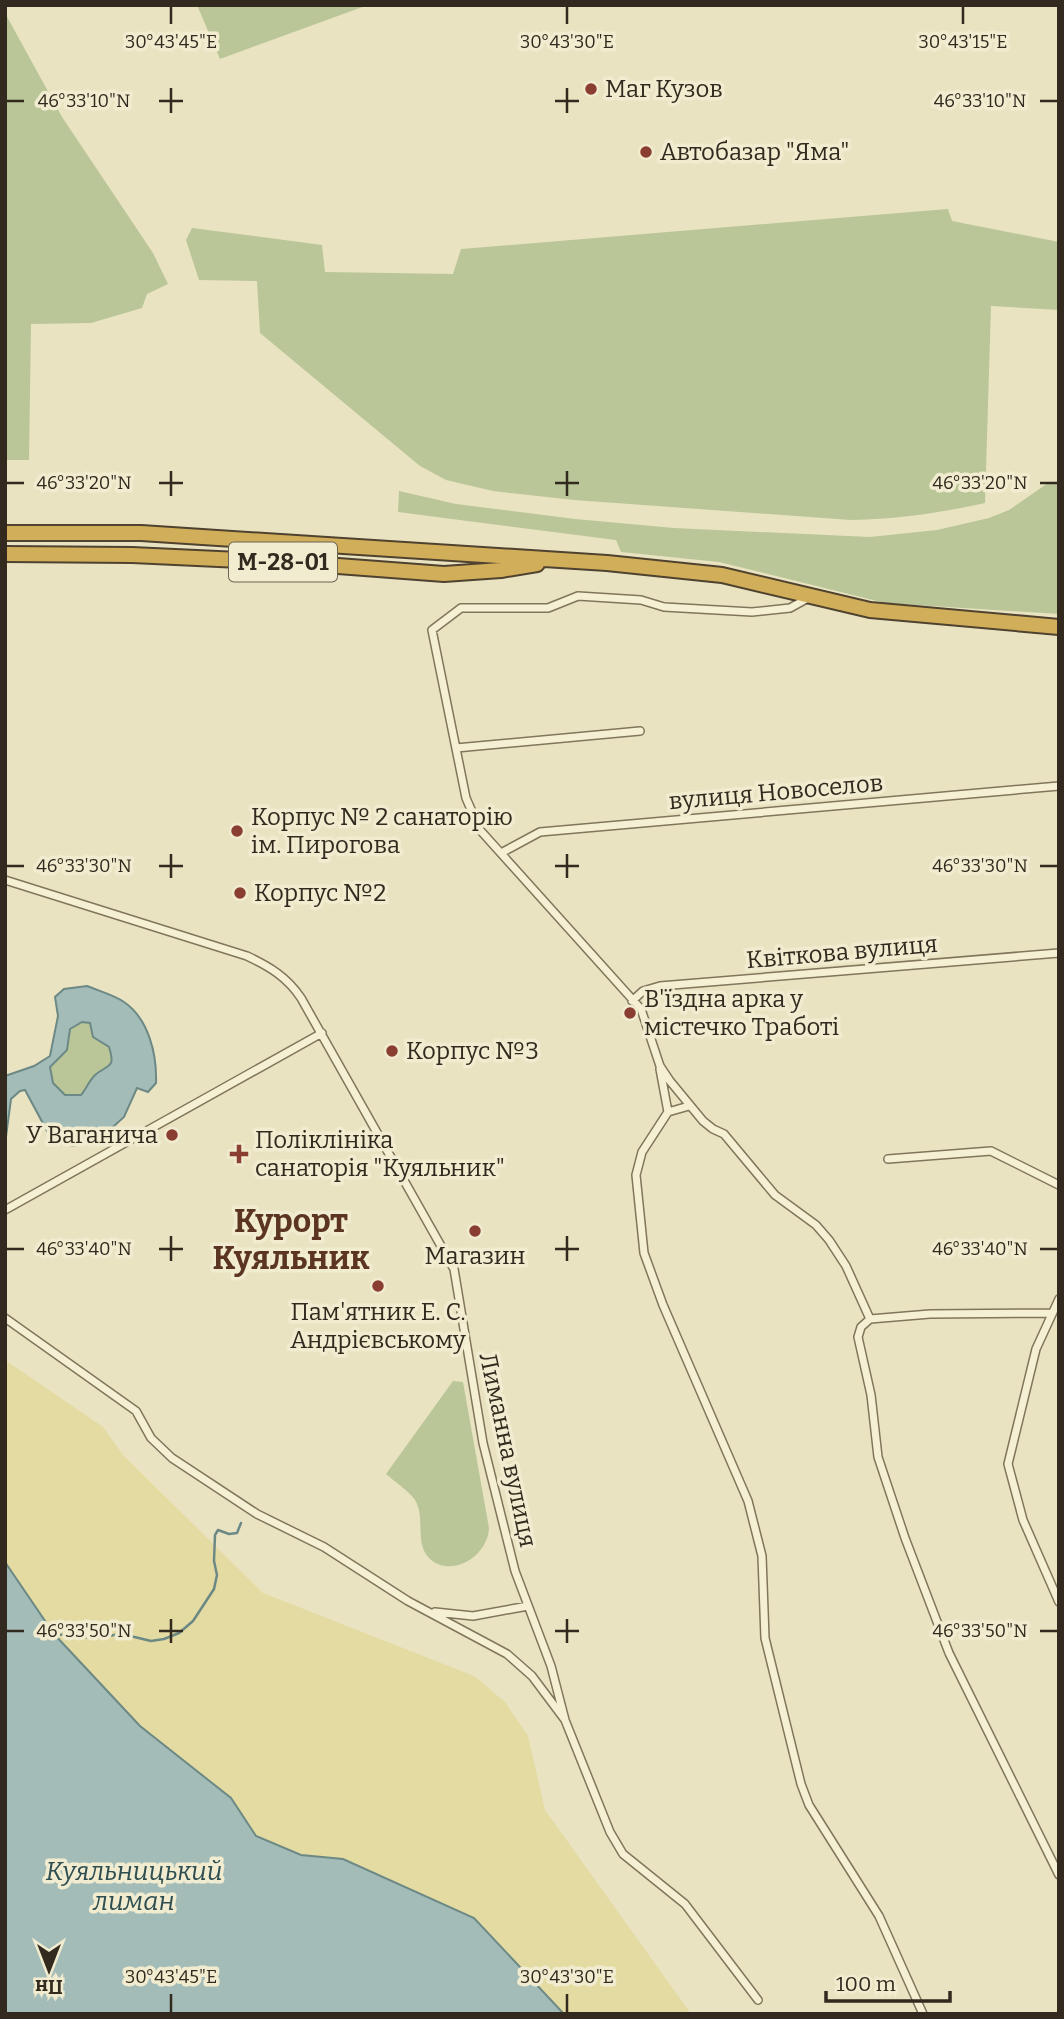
<svg xmlns="http://www.w3.org/2000/svg" width="1064" height="2019" font-family="Bitter,serif">
	<style>
		.green { fill: #bac697 }
		.sand { fill: #e3dba1 }
		.water { fill: #a4bcb8; stroke: #6c8986; stroke-width: 2; fill-rule: evenodd }
		.lines { fill: none; stroke-linecap: round; stroke-linejoin: round }
		.stream { stroke: #6c8986; stroke-width: 2.5 }
		.street-casing { stroke: #81755b; stroke-width: 10 }
		.highway-casing { stroke: #4f422f; stroke-width: 18 }
		.street { stroke: #f5f0d4; stroke-width: 7 }
		.highway { stroke: #d1ae59; stroke-width: 14 }
		.ticks { fill: none; stroke: #322a1e; stroke-width: 2.5 }
		.poi-dot { fill: #8a3d31; stroke: #f1ecd0; stroke-width: 2.5 }
		.labels { text-anchor: middle; stroke-width: 7; stroke-linejoin: round; paint-order: stroke }
		.shield { fill: #f1ecd0; stroke: #6b6453; stroke-width: 2 }
		.shield-label { font-size: 23px; font-weight: bold; fill: #322a1e }
		.poi-label { font-size: 24px; fill: #322a1e; stroke: #f1ecd0; text-anchor: start }
		.street-label { font-size: 24px; fill: #322a1e; stroke: #f1ecd0 }
		.water-label { font-size: 26px; font-style: italic; fill: #2e4e51; stroke: #f1ecd0 }
		.district-label { font-size: 32px; font-weight: bold; fill: #5b3521; stroke: #f1ecd0 }
		.ticks-label { font-size: 18px; text-anchor: middle; fill: #322a1e; stroke: #f1ecd0; stroke-width: 7; stroke-linejoin: round; paint-order: stroke }
	</style>
	<rect width="100%" height="100%" fill="#e9e3c2"/>
	<!-- green -->
	<path class="green" d="M 197,5 L 368,5 L 220,59 Z
		M 5,13 L 62,117 L 153,253 L 168,284 L 147,294 L 142,308 L 91,323 L 31,324 L 29,460 L 5,460 Z
		M 948,209 L 952,221 L 1059,242 L 1059,310 L 991,306 L 985,503 C 938,513 900,519 851,520 L 574,500 L 493,491 L 446,480 L 420,466 L 260,333 L 257,281 L 199,280 L 186,240 L 192,228 L 322,245 L 325,272 L 453,274 L 461,249 Z
		M 1048,483 L 1059,484 L 1059,614 L 885,603 L 719,562 L 621,552 L 616,540 L 398,512 L 399,491 L 456,504 L 575,519 L 674,528 L 870,537 L 937,530 L 989,518 L 1009,510 Z
		M 82,1022 L 90,1023 L 97,1040 C 106,1043 120,1056 110,1067 C 106,1071 98,1072 94,1076 C 88,1081 86,1090 80,1095 L 65,1095 L 53,1083 L 50,1067 C 63,1057 71,1046 70,1029 Z
		M 453,1381 L 463,1382 L 489,1528 C 488,1557 450,1579 429,1558 C 414,1542 426,1518 415,1500 C 409,1491 395,1482 386,1474 Z"/>
	<!-- sand -->
	<path class="sand" d="M 5,1360 L 103,1427 L 123,1455 L 263,1593 L 474,1676 L 505,1702 L 528,1736 L 545,1810 L 691,2014 L 564,2014 L 474,1918 L 343,1859 L 301,1855 L 256,1836 L 231,1798 L 140,1726 L 54,1634 L 5,1562 Z"/>
	<!-- water -->
	<path class="water" d="M 87,986 C 99,991 114,995 124,1002 C 149,1019 157,1055 156,1083 L 148,1092 L 137,1088 L 124,1117 L 103,1136 L 74,1146 L 53,1142 L 25,1090 L 20,1091 L 11,1099 L 5,1144 L 5,1076 L 34,1066 L 50,1056 L 58,1016 L 55,997 L 64,989 ZM 82,1022 L 90,1023 L 93,1037 L 109,1047 C 116,1069 108,1064 95,1075 C 89,1081 86,1089 81,1095 L 65,1095 L 53,1083 L 50,1067 L 67,1050 L 70,1029 Z
		M 5,1562 L 54,1634 L 140,1726 L 231,1798 L 256,1836 L 301,1855 L 343,1859 L 474,1918 L 564,2014 L 5,2014 Z"/>
	<g class="lines">
		<!-- stream -->
		<path class="stream" d="M 54,1634 L 93,1638 L 122,1634 L 151,1641 L 164,1639 L 179,1633 L 193,1621 L 214,1589 L 217,1575 L 214,1561 L 215,1535 L 218,1530 L 229,1534 L 237,1533 L 241,1523"/>
		<!-- street casing -->
		<g class="street-casing">
			<path id="street" d="M 810,597 L 790,608 L 752,612 L 664,607 L 641,600 L 578,596 L 548,608 L 461,608 L 432,630 L 466,798 L 480,830 L 641,1009 L 660,1066 L 670,1081 L 703,1121 L 713,1129 L 724,1134 L 775,1195 L 816,1225 L 829,1240 L 846,1266 L 870,1319
				M 456,748 L 640,731
				M 501,853 L 540,832 L 1059,786
				M 5,880 L 247,956 C 270,967 287,977 301,998 L 454,1269 L 483,1443 L 515,1571 L 551,1666 L 565,1720
				M 632,1001 L 643,991 L 660,986 L 1059,953
				M 660,1069 L 668,1112 L 642,1152 L 636,1175 L 644,1253 L 663,1305 L 748,1501 L 762,1556 L 765,1638 L 801,1784 L 809,1805 L 879,1916 L 923,2014
				M 668,1112 L 689,1106
				M 888,1159 L 991,1151 L 1059,1185
				M 5,1210 L 322,1033
				M 1059,1299 L 1036,1349 L 1008,1464 L 1023,1520 L 1059,1602
				M 1051,1313 L 930,1314 L 870,1319 L 861,1327 L 858,1337 L 871,1395 L 878,1457 L 905,1538 L 949,1653 L 1059,1875
				M 5,1318 L 136,1411 L 151,1438 L 172,1458 L 257,1514 L 324,1547 L 408,1601 L 507,1654 L 532,1676 L 565,1720 L 610,1832 L 623,1854 L 685,1904 L 758,2000
				M 435,1612 L 473,1616 L 528,1606"/>
		</g>
		<!-- highway casing -->
		<g class="highway-casing">
			<path id="highway" d="M 5,533 L 141,533 L 607,563 L 722,575 L 870,610 L 1059,627
				M 5,554 L 132,555 L 285,562 L 444,574 L 501,570 L 537,564"/>
		</g>
		<!-- street -->
		<use href="#street" class="street"/>
		<!-- highway -->
		<use href="#highway" class="highway"/>
	</g>
	<!-- ticks -->
	<path class="ticks" d="M 171,7 L 171,24M 567,7 L 567,24M 963,7 L 963,24M 171,88 L 171,113M 567,88 L 567,113M 7,101 L 24,101M 159,101 L 183,101M 555,101 L 579,101M 1040,101 L 1057,101M 171,471 L 171,496M 567,471 L 567,496M 7,483 L 24,483M 159,483 L 183,483M 555,483 L 579,483M 1040,483 L 1057,483M 171,854 L 171,878M 567,854 L 567,878M 7,866 L 24,866M 159,866 L 183,866M 555,866 L 579,866M 1040,866 L 1057,866M 171,1236 L 171,1261M 567,1236 L 567,1261M 7,1249 L 24,1249M 159,1249 L 183,1249M 555,1249 L 579,1249M 1040,1249 L 1057,1249M 171,1619 L 171,1643M 567,1619 L 567,1643M 7,1631 L 24,1631M 159,1631 L 183,1631M 555,1631 L 579,1631M 1040,1631 L 1057,1631M 171,1994 L 171,2012M 567,1994 L 567,2012"/>
	<!-- markers -->
	<g class="poi-dot">
		<circle cx="591" cy="89" r="7"/>
		<circle cx="646" cy="152" r="7"/>
		<circle cx="237" cy="831" r="7"/>
		<circle cx="240" cy="893" r="7"/>
		<circle cx="630" cy="1013" r="7"/>
		<circle cx="392" cy="1051" r="7"/>
		<circle cx="172" cy="1135" r="7"/>
		<path d="M235.5 1143.5h7v7h7v7h-7v7h-7v-7h-7v-7h7z"/>
		<circle cx="475" cy="1231" r="7"/>
		<circle cx="378" cy="1286" r="7"/>
	</g>
	<g class="labels">
		<!-- shield labels -->
		<rect class="shield" x="229" y="542.5" width="108" height="39" rx="5"/>
		<g class="shield-label">
			<text x="283" y="570">М-28-01</text>
		</g>
		<!-- poi labels -->
		<g class="poi-label">
			<text x="605" y="97">Маг Кузов</text>
			<text x="660" y="160">Автобазар "Яма"</text>
			<text x="251" y="825">Корпус № 2 санаторію<tspan x="251" dy="28">ім. Пирогова</tspan></text>
			<text x="254" y="901">Корпус №2</text>
			<text x="644" y="1007">В'їздна арка у<tspan x="644" dy="28">містечко Тработі</tspan></text>
			<text x="406" y="1059">Корпус №3</text>
			<text x="158" y="1143" text-anchor="end">У Ваганича</text>
			<text x="255" y="1148">Поліклініка<tspan x="255" dy="28">санаторія "Куяльник"</tspan></text>
			<text x="475" y="1264" text-anchor="middle">Магазин</text>
			<text x="378" y="1320" text-anchor="middle">Пам'ятник Е. С.<tspan x="378" dy="28">Андрієвському</tspan></text>
		</g>
		<!-- street labels -->
		<g class="street-label">
			<text transform="translate(776 792) rotate(-5)" y="8">вулиця Новоселов</text>
			<text transform="translate(842 952) rotate(-5)" y="8">Квіткова вулиця</text>
			<text transform="translate(508 1450) rotate(78)" y="8">Лиманна вулиця</text>
		</g>
		<!-- water labels -->
		<g class="water-label">
			<text x="134" y="1880">Куяльницький<tspan x="134" dy="30">лиман</tspan></text>
		</g>
		<!-- district labels -->
		<g class="district-label">
			<text x="291" y="1232">Курорт<tspan x="291" dy="37">Куяльник</tspan></text>
		</g>
	</g>
	<g class="ticks-label">
		<text x="171" y="48">30°43'45"E</text>
		<text x="567" y="48">30°43'30"E</text>
		<text x="963" y="48">30°43'15"E</text>
		<text x="980" y="107">46°33'10"N</text>
		<text x="84" y="107">46°33'10"N</text>
		<text x="980" y="489">46°33'20"N</text>
		<text x="84" y="489">46°33'20"N</text>
		<text x="980" y="872">46°33'30"N</text>
		<text x="84" y="872">46°33'30"N</text>
		<text x="84" y="1255">46°33'40"N</text>
		<text x="980" y="1255">46°33'40"N</text>
		<text x="84" y="1637">46°33'50"N</text>
		<text x="980" y="1637">46°33'50"N</text>
		<text x="171" y="1983">30°43'45"E</text>
		<text x="567" y="1983">30°43'30"E</text>
	</g>
	<!-- border -->
	<rect width="1064" height="2019" fill="none" stroke="#322a1e" stroke-width="14"/>
	<!-- north arrow -->
	<g transform="translate(49 1970) rotate(180)" stroke="#f1ecd0" stroke-width="5" paint-order="stroke">
	<path d="M0-5L12 26L0 18L-12 26Z" fill="#322a1e"/>
	<text y="-10" font-size="19" font-weight="bold" text-anchor="middle" fill="#322a1e">Пн</text>
	</g>
	<!-- scale -->
	<path d="M826 1991v10h124v-10" fill="none" stroke="#322a1e" stroke-width="3.5"/>
	<text x="836" y="1991" font-size="21" fill="#322a1e" stroke="#f1ecd0" stroke-width="5" paint-order="stroke">100 m</text>
</svg>
